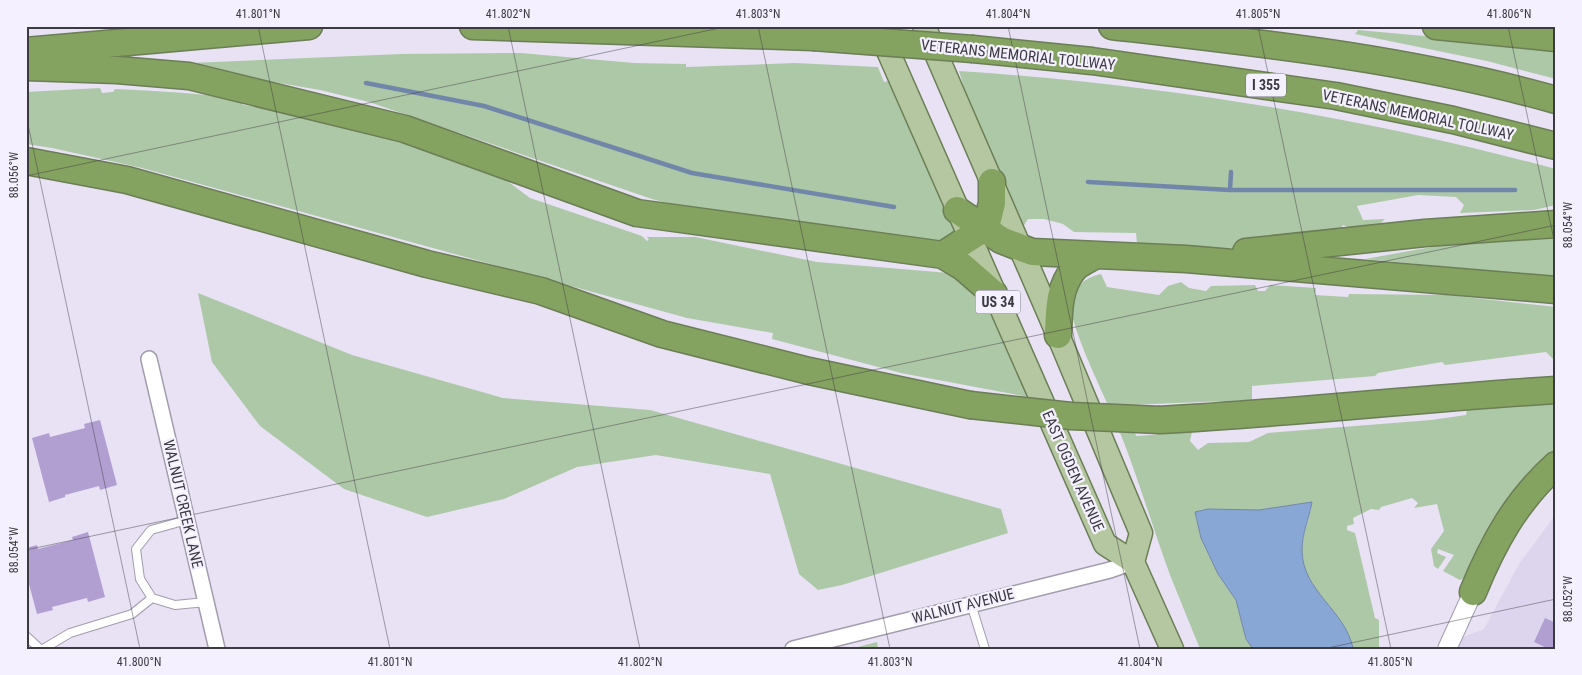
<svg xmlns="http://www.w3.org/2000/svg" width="1582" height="675" font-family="'Roboto Condensed',sans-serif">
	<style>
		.built { fill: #ddd5ee }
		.green { fill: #adc8a7 }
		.water { fill: #89a7d5; stroke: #7286a9 }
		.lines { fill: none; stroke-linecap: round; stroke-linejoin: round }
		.stream { stroke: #7286a9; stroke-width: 4.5 }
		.building { fill: #b19fd2 }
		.service-casing { stroke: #a29cad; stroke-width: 10 }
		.minor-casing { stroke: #a29cad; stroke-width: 18 }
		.tertiary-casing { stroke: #a29cad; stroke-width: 20 }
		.primary-casing { stroke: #6b7e55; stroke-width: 25 }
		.motorway-casing { stroke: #6b7e55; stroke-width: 29 }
		.service { stroke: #fff; stroke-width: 8 }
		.minor { stroke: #fff; stroke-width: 15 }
		.tertiary { stroke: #fff; stroke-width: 18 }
		.primary { stroke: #b5c7a0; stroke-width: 22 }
		.motorway { stroke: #84a260; stroke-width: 26 }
		.motorway-bridge-casing { stroke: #6b7e55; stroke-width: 29; stroke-linecap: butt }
		.motorway-bridge { stroke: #84a260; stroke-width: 26 }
		.ticks { fill: none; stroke: #3c3a41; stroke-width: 1; stroke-opacity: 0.45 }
		.labels { text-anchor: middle; stroke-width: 4.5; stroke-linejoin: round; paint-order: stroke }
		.shield { fill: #f5f0ff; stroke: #74717a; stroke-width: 1 }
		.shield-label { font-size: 14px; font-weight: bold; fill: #3c3a41 }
		.street-label { font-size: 15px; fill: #3c3a41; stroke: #f5f0ff }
		.neatline { fill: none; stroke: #3c3a41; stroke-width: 2 }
		.ticks-label { font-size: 12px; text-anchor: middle; fill: #3c3a41 }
	</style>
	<rect width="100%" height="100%" fill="#e8e2f4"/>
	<!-- built -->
	<path class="built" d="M 1556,514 L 1556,649 L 1432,649 L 1484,629 L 1519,564 Z"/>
	<!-- green -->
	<path class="green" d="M 1358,30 L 1556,48 L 1556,79 L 1487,61 L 1355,34 Z
		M 521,53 L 634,63 L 686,64 L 686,67 L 795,63 L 878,67 L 884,82 L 889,81 L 956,232 L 952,238 L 938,241 L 723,218 L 652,199 L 369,102 L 320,90 L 167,64 L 401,54 Z
		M 959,71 C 1160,84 1362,117 1556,169 L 1556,205 L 1534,210 L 1460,213 L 1464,205 L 1456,197 L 1418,195 L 1357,206 L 1363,220 L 1385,219 L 1381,223 L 1362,228 L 1361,232 L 1343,225 L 1335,238 L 1275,246 L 1205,249 L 1137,243 L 1136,233 L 1074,232 L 1063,224 L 1044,219 L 1028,219 L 1023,227 L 969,104 Z
		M 100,88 L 102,93 L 113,92 L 115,89 C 157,91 198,93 240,99 L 243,105 L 250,106 L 253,101 L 379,130 L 380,137 L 388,139 L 393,134 L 490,168 L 530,198 L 642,236 L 647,241 L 649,240 L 647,237 L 695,237 L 817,262 L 961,274 L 987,304 L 1028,397 L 901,373 L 772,339 L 773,333 L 687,318 L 142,168 L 52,148 L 26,144 L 26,92 Z
		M 1556,236 L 1556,277 L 1365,259 L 1443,245 Z
		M 1101,274 L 1107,287 L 1159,295 L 1168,286 L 1181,282 L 1189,288 L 1206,291 L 1211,286 L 1255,285 L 1258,291 L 1265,291 L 1270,285 L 1316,288 L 1315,295 L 1348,297 L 1349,294 L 1447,295 L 1556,307 L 1556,358 L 1553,359 L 1546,352 L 1445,365 L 1442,362 L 1378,373 L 1375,376 L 1252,386 L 1252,400 L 1127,405 L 1136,436 L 1192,432 L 1190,441 L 1198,450 L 1208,443 L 1249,442 L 1268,433 L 1431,420 L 1466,415 L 1467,409 L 1556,402 L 1556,458 L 1471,575 L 1460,580 L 1443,571 L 1454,555 L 1438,549 L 1437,553 L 1446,557 L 1438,569 L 1434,566 L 1431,549 L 1444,531 L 1437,504 L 1414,508 L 1418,503 L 1412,498 L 1381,507 L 1379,510 L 1371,509 L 1353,518 L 1354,524 L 1347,526 L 1347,530 L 1355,533 L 1375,618 L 1379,620 L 1379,649 L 1352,649 C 1352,625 1314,597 1306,574 C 1295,544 1308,530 1312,502 L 1259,510 L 1208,509 L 1195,512 L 1201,538 L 1218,574 L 1236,600 L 1246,639 L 1253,649 L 1200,649 C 1190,624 1180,600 1170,575 C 1153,528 1139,481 1121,435 C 1111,408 1069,327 1071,304 C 1073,287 1086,277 1101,274 Z
		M 198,293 L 352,355 L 503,398 L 650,410 L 1001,509 L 1008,533 L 842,585 L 818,590 L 799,574 L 770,474 L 656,455 L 577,467 L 504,499 L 427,517 L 344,489 L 260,426 L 212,362 Z
		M 877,642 L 878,649 L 850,649 Z"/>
	<!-- water -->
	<path class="water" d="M 1312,502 C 1309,519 1302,533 1302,550 C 1302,591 1345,610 1353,648 L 1253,649 L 1246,639 L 1236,600 L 1218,574 L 1201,538 L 1195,512 L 1208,509 L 1259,510 Z"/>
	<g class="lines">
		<!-- stream -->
		<path class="stream" d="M 366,83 L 484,106 L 692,173 L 894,207
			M 1088,182 L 1230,190 L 1515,190
			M 1230,190 L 1231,172"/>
	</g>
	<!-- building -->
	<path class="building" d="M 100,420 L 117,485 L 100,490 L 99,486 L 65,495 L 65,497 L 49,502 L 32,438 L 49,433 L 50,437 L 85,428 L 84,424 Z
		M 88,532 L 105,597 L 88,602 L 87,598 L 52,607 L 53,610 L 37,614 L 26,573 L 26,548 L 37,545 L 38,549 L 73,540 L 72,537 Z
		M 1545,618 L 1556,623 L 1556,649 L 1549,649 L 1534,642 Z"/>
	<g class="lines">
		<!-- service casing -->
		<g class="service-casing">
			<path id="service" d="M 152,598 L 140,579 L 136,549 L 151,530 L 187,520
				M 971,604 L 985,649
				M 26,636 L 40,649
				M 43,649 L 70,633 L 132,614 L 152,598 L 175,605 L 206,602"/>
		</g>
		<!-- minor casing -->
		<g class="minor-casing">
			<path id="minor" d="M 149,359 L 217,649
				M 793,649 L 1110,570 L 1133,562"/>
		</g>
		<!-- tertiary casing -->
		<g class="tertiary-casing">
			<path id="tertiary" d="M 1447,649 L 1473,592"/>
		</g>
		<!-- primary casing -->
		<g class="primary-casing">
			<path id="primary" d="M 877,26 L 1105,544 L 1133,562
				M 924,26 L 1058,335 L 1141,533 L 1133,562
				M 1133,562 L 1172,649"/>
		</g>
		<!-- motorway casing -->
		<g class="motorway-casing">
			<path id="motorway" d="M 473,26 L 813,37
				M 1112,26 C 1261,43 1411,59 1556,100
				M 1436,26 L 1556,38
				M 973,49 L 1092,61 L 1336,96 L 1453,120 L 1556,146
				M 26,51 L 309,26
				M 26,67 L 117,70 L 189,76 L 405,129 L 637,213 L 943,255 L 963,267 L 994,294
				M 26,161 L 127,180 L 427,264 L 541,291 L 662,334 L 809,371 L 970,405
				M 957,210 L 1001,240 L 1032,252 L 1186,259 L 1556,290
				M 1246,252 L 1425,233 L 1556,224
				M 943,255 L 986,227 L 992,203 L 992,182
				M 1058,335 C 1059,312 1058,288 1074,269 C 1078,264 1087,260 1094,256
				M 1160,420 C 1292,413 1424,398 1556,390
				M 1473,592 C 1493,543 1516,501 1556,465"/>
		</g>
		<!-- service -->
		<use href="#service" class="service"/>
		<!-- minor -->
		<use href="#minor" class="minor"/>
		<!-- tertiary -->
		<use href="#tertiary" class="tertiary"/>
		<!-- primary -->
		<use href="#primary" class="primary"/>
		<!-- motorway -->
		<use href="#motorway" class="motorway"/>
		<!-- motorway-bridge casing -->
		<g class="motorway-bridge-casing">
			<path id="motorway-bridge" d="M 813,37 L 973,49
				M 970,405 L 1071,416 L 1160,420"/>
		</g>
		<!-- motorway-bridge -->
		<use href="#motorway-bridge" class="motorway-bridge"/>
	</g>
	<!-- ticks -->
	<path class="ticks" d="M 258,26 L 390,649M 508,26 L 640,649M 758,26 L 890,649M 1008,26 L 1140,649M 1258,26 L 1391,649M 1508,26 L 1556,249M 26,115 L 140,649M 26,176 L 729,26M 26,550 L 1556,225M 1323,649 L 1556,599"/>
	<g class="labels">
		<!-- shield labels -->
		<g class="shield">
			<rect x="1246" y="73.5" width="40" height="23" rx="4"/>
			<rect x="975.5" y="290.5" width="45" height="23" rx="4"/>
		</g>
		<g class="shield-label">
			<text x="1266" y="90">I 355</text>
			<text x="998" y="307">US 34</text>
		</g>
		<!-- street labels -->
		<g class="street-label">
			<text transform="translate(1018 55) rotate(6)" y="5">VETERANS MEMORIAL TOLLWAY</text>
			<text transform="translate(1418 115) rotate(12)" y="5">VETERANS MEMORIAL TOLLWAY</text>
			<text transform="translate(1073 471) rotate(66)" y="5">EAST OGDEN AVENUE</text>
			<text transform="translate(183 504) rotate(77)" y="5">WALNUT CREEK LANE</text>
			<text transform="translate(963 606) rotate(-14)" y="5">WALNUT AVENUE</text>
		</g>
	</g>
	<!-- border -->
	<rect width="1582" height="675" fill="none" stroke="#f5f0ff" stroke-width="55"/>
	<rect x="28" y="28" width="1526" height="620" class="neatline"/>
	<g class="ticks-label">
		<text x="258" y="18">41.801°N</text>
		<text x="508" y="18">41.802°N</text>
		<text x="758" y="18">41.803°N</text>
		<text x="1008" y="18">41.804°N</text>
		<text x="1258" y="18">41.805°N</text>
		<text x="1509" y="18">41.806°N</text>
		<text transform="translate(14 175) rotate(-90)" y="4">88.056°W</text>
		<text transform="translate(1568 225) rotate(-90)" y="4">88.054°W</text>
		<text transform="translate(14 550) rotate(-90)" y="4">88.054°W</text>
		<text transform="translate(1568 599) rotate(-90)" y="4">88.052°W</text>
		<text x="139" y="666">41.800°N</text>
		<text x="390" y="666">41.801°N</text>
		<text x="640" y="666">41.802°N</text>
		<text x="890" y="666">41.803°N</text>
		<text x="1140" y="666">41.804°N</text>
		<text x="1390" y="666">41.805°N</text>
	</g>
</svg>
